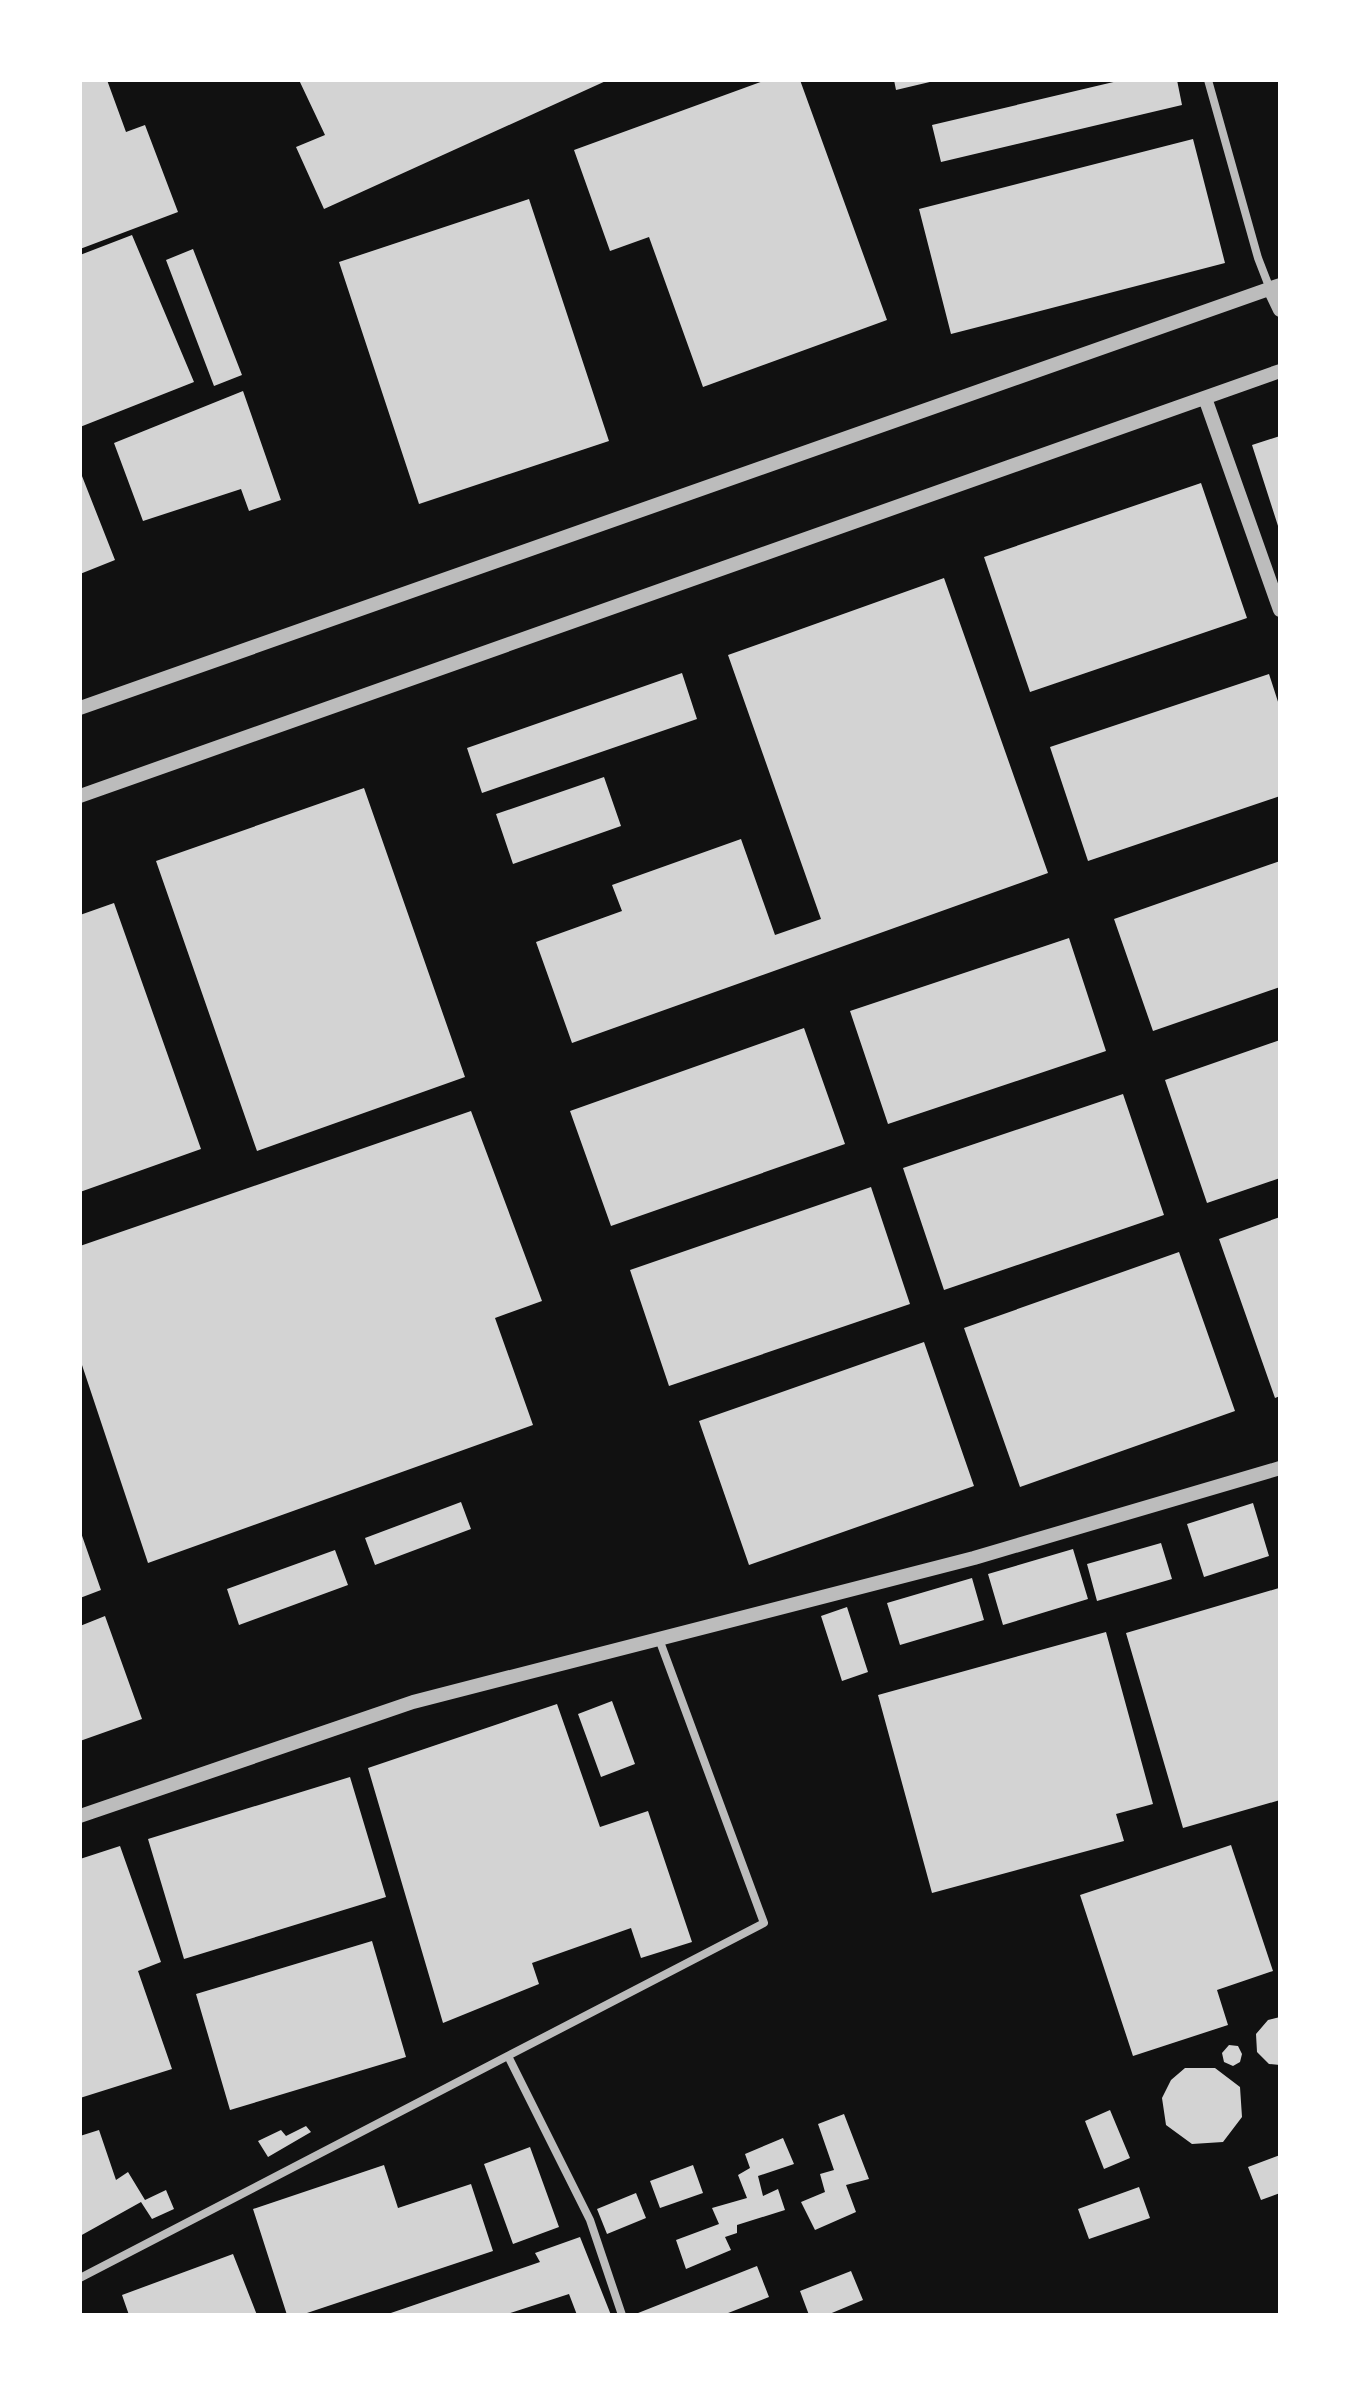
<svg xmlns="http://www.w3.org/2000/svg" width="1360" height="2395" font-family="Figtree,sans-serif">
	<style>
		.building { fill: #d3d3d3 }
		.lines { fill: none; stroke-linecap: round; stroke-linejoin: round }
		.minor { stroke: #bcbcbc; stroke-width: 8 }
		.tertiary { stroke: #bcbcbc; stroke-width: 14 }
	</style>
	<rect width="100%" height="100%" fill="#111"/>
	<!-- building -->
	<path class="building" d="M 80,80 L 107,80 L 126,132 L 145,125 L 178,212 L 80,249 Z
		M 299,80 L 608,80 L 324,209 L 296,147 L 325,135 Z
		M 766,80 L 800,80 L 887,320 L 703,387 L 649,237 L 610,251 L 574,150 Z
		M 894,80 L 934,80 L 934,81 L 896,90 Z
		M 1122,80 L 1177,80 L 1182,105 L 941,162 L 932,125 Z
		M 1193,139 L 1225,263 L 951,334 L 919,209 Z
		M 529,199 L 609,441 L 419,504 L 339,262 Z
		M 132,235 L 194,382 L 80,427 L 80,255 Z
		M 193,249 L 242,375 L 214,386 L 166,260 Z
		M 243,391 L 281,500 L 249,511 L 241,489 L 143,521 L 114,443 Z
		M 1280,436 L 1280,529 L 1279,529 L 1252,445 Z
		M 80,471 L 115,560 L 80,574 Z
		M 1201,483 L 1247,618 L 1030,692 L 984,557 Z
		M 944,578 L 1048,873 L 572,1043 L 536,942 L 622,911 L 612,885 L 741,839 L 775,935 L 821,919 L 728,655 Z
		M 682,673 L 697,719 L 482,793 L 467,748 Z
		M 1269,674 L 1280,708 L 1280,796 L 1088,861 L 1050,747 Z
		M 604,777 L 621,826 L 513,864 L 496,814 Z
		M 364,788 L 465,1077 L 257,1151 L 156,861 Z
		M 1280,861 L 1280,987 L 1153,1031 L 1114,919 Z
		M 114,903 L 201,1149 L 80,1192 L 80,915 Z
		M 1069,938 L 1106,1051 L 888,1124 L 850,1011 Z
		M 804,1028 L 845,1144 L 611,1226 L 570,1111 Z
		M 1280,1040 L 1280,1178 L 1207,1203 L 1165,1080 Z
		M 1123,1094 L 1164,1215 L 944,1290 L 903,1168 Z
		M 471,1111 L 542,1301 L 495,1318 L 533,1425 L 148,1563 L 80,1359 L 80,1246 Z
		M 871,1187 L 910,1304 L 669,1386 L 630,1270 Z
		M 1280,1217 L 1280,1396 L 1275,1398 L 1219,1239 Z
		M 1179,1252 L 1235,1411 L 1020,1487 L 964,1328 Z
		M 924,1342 L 974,1486 L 749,1565 L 699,1421 Z
		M 461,1502 L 471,1529 L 375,1565 L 365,1538 Z
		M 1253,1503 L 1269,1556 L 1204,1577 L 1187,1524 Z
		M 80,1530 L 101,1590 L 80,1598 Z
		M 1161,1543 L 1172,1579 L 1097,1601 L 1087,1564 Z
		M 1073,1549 L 1088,1599 L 1003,1625 L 988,1574 Z
		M 335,1550 L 348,1585 L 239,1625 L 227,1589 Z
		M 972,1578 L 984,1620 L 900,1645 L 887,1603 Z
		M 1279,1588 L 1280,1800 L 1183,1828 L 1126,1633 Z
		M 847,1607 L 868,1672 L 842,1681 L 821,1616 Z
		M 105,1616 L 142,1719 L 80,1741 L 80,1626 Z
		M 1106,1632 L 1153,1804 L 1116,1814 L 1124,1841 L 932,1893 L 878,1695 Z
		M 612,1701 L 635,1764 L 601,1777 L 578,1714 Z
		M 557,1704 L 600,1827 L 648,1811 L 692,1942 L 641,1958 L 631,1928 L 532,1963 L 539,1984 L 443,2023 L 368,1768 Z
		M 350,1777 L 386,1897 L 184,1959 L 148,1839 Z
		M 1231,1845 L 1273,1971 L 1217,1990 L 1228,2025 L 1133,2056 L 1080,1895 Z
		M 120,1846 L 161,1962 L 138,1971 L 172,2069 L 80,2098 L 80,1859 Z
		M 372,1941 L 406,2057 L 230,2110 L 196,1994 Z
		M 1280,2017 L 1280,2065 L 1269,2064 L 1257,2052 L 1256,2034 L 1268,2020 Z
		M 1229,2045 L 1238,2046 L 1242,2054 L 1240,2062 L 1233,2066 L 1224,2062 L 1222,2053 Z
		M 1185,2068 L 1215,2068 L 1240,2087 L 1242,2117 L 1223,2142 L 1192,2144 L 1166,2125 L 1162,2098 L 1171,2080 Z
		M 1110,2110 L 1130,2158 L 1104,2169 L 1085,2121 Z
		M 844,2114 L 869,2179 L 846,2185 L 856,2212 L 815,2230 L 801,2202 L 825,2192 L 820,2174 L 834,2170 L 818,2124 Z
		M 306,2126 L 311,2132 L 268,2157 L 258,2141 L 281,2130 L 286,2136 Z
		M 99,2130 L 116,2180 L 128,2172 L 145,2200 L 166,2190 L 174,2209 L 152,2219 L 141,2202 L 80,2236 L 80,2136 Z
		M 783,2138 L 794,2164 L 758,2176 L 763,2196 L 778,2189 L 785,2210 L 737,2225 L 737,2233 L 725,2237 L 731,2250 L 686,2269 L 676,2240 L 719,2224 L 712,2208 L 747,2198 L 738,2175 L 750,2168 L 745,2154 Z
		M 530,2147 L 559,2227 L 513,2244 L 484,2164 Z
		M 1280,2155 L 1280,2193 L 1261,2200 L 1248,2167 Z
		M 384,2165 L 398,2208 L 471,2184 L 493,2251 L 301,2315 L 287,2315 L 253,2209 Z
		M 693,2165 L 703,2193 L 660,2208 L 650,2181 Z
		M 1139,2187 L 1150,2218 L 1089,2239 L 1078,2209 Z
		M 636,2193 L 646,2218 L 607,2234 L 597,2209 Z
		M 580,2237 L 611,2315 L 577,2315 L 569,2294 L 504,2315 L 385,2315 L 540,2262 L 535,2253 Z
		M 233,2254 L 257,2315 L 129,2315 L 122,2295 Z
		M 757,2266 L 769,2297 L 723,2315 L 633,2315 Z
		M 851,2271 L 863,2300 L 827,2315 L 809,2315 L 800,2291 Z"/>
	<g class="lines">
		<!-- minor -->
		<path class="minor" d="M 1208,80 L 1258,258 L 1270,289
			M 508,2056 L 590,2220 L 622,2315
			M 80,2278 L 764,1923 L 659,1639"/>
		<!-- tertiary -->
		<path class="tertiary" d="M 1270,289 L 1280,310
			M 1205,398 L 1280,610
			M 80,708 L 1280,285
			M 80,796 L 1280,371
			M 80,1816 L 413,1702 L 974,1558 L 1280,1468"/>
	</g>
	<!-- border -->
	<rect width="1360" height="2395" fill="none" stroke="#ffffff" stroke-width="164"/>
</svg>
